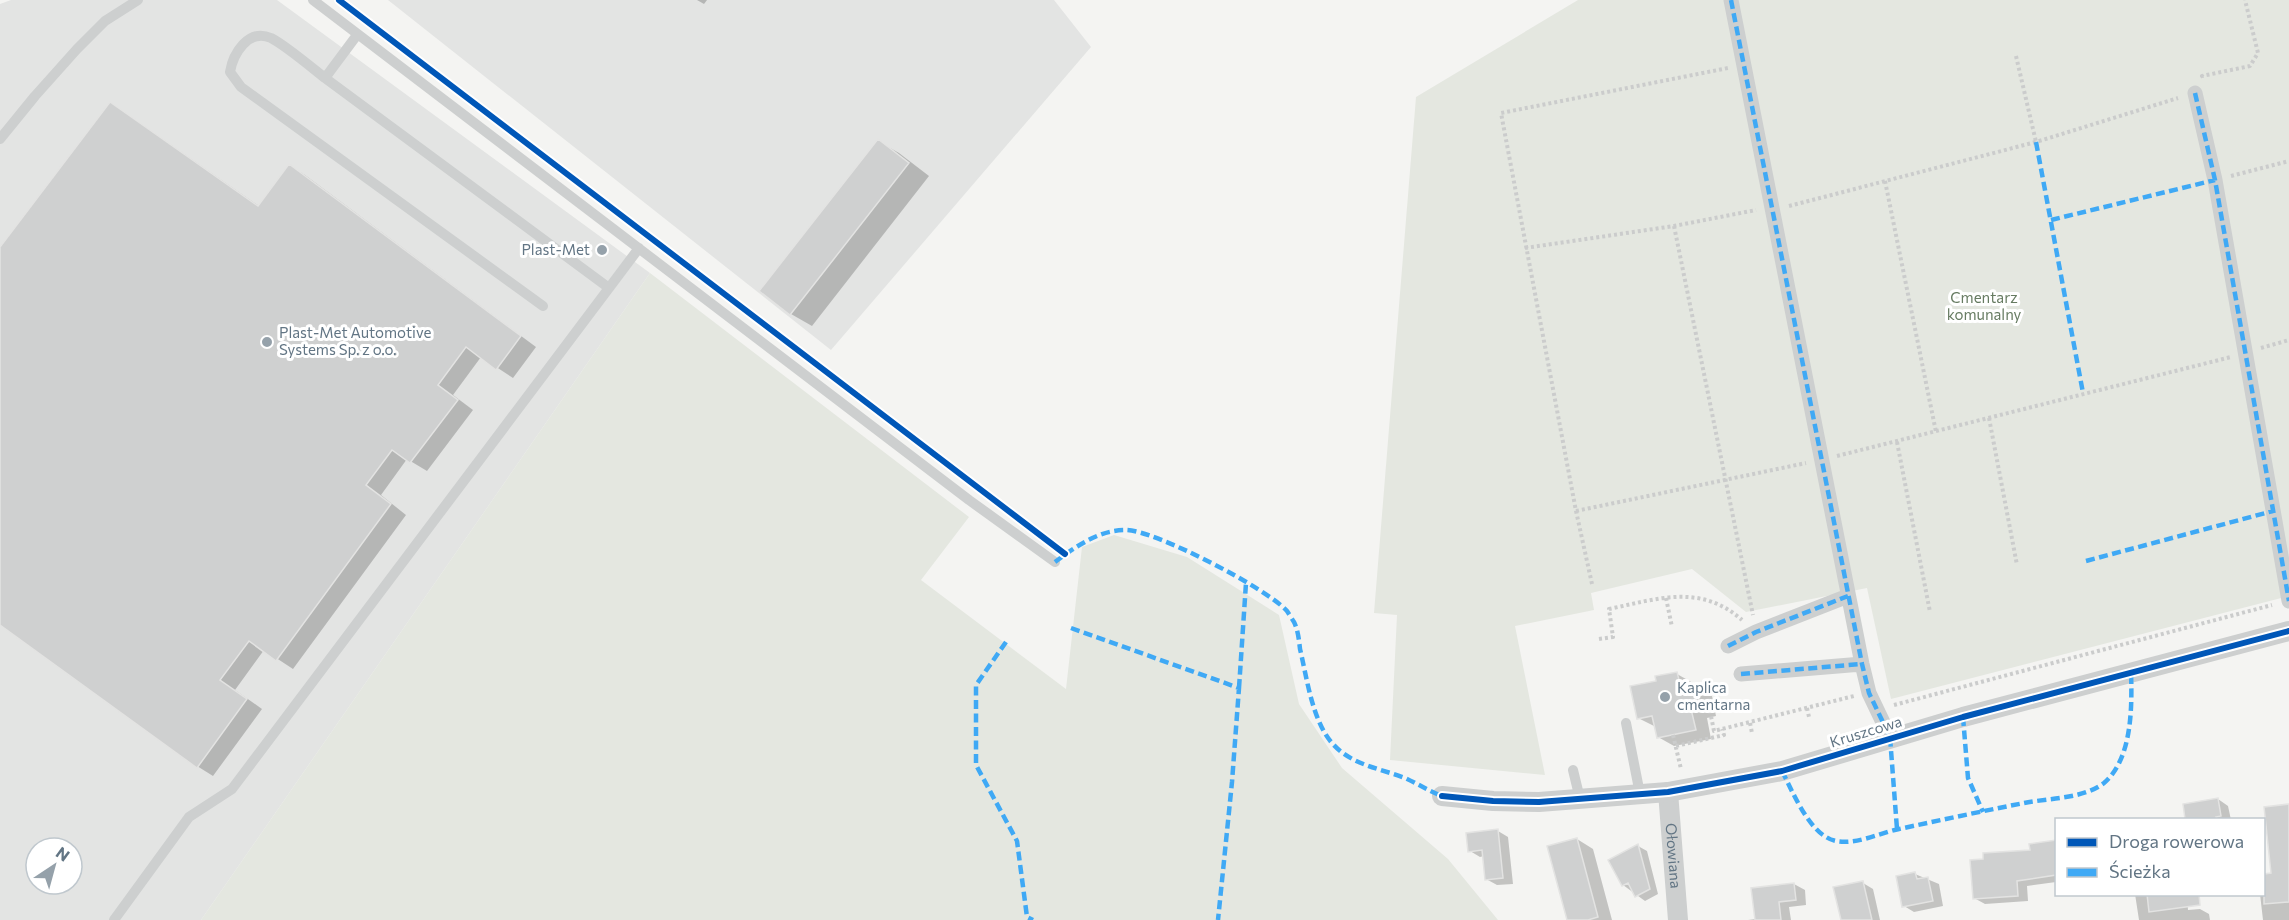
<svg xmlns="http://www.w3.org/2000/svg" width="2289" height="920" font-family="Commissioner,sans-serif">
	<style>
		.built { fill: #e3e4e3; fill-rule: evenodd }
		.green { fill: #e4e7e0 }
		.shadow { fill: #0003 }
		.building { fill: #cfd0d0; stroke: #e3e3e2; stroke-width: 1.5 }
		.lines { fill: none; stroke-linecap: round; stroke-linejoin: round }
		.path { stroke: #cbcccc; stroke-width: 4; stroke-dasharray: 3 3; stroke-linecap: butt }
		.service { stroke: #cdcfcf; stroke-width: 10 }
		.pedestrian { stroke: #cdcfcf; stroke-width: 15 }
		.minor { stroke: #cdcfcf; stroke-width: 20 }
		.quiet { stroke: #3fa9f5; stroke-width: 4.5; stroke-dasharray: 9 4.5; stroke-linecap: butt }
		.cycleway-casing { stroke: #fff; stroke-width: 10 }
		.cycleway { stroke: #0057b8; stroke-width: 6 }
		.poi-dot { fill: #95a1aa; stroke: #fff; stroke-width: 2 }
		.labels { text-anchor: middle; stroke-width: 6; stroke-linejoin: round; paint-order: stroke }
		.poi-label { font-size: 15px; fill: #627584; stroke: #fff; text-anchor: start }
		.park-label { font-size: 15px; fill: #667b61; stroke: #fff }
		.street-label { font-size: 15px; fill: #627584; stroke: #fff }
	</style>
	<rect width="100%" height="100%" fill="#f4f4f2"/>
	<!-- built -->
	<path class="built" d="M 11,0 L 277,0 L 650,273 L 201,920 L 0,920 L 0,4 ZM 36,848 L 72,848 L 72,884 L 36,884 Z
		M 388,0 L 1054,0 L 1091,47 L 831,350 Z"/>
	<!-- green -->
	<path class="green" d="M 1578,0 L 2289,0 L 2289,596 L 1891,699 L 1867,588 L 1746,612 L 1692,569 L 1591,593 L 1594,610 L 1515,626 L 1545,775 L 1390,760 L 1397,615 L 1374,613 L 1416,97 Z
		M 650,273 L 969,517 L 921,580 L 1066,689 L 1082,547 L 1114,535 L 1187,557 L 1279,615 L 1299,704 L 1342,768 L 1448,859 L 1498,920 L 201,920 Z"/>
	<!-- shadow -->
	<path class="shadow" d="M 697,0 L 707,0 L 704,4 Z
		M 111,103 L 259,206 L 290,166 L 305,175 L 536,347 L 513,378 L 481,357 L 453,395 L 473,410 L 427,471 L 407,459 L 381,495 L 406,515 L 293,669 L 264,650 L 235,690 L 262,709 L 213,776 L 197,766 L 0,623 L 0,249 Z
		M 878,141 L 899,153 L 929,176 L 812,326 L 791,314 L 761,291 Z
		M 1677,674 L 1693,683 L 1694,687 L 1712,696 L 1716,716 L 1707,718 L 1711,739 L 1674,746 L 1658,737 L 1656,727 L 1638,718 L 1658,682 Z
		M 2218,799 L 2228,806 L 2231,820 L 2187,820 L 2184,805 Z
		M 1498,831 L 1508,837 L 1513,884 L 1497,885 L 1486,879 L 1484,856 L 1480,857 L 1470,851 Z
		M 1577,839 L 1593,849 L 1612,920 L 1569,920 Z
		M 2289,840 L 2289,920 L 2263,920 L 2260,894 L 2264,894 L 2264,875 L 2272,874 Z
		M 2056,842 L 2056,882 L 2027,886 L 2028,901 L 1985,904 L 1974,898 L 2032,852 L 2031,845 Z
		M 1638,846 L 1647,851 L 1658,894 L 1645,901 L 1623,885 Z
		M 1915,874 L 1939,884 L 1943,906 L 1914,912 L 1904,906 Z
		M 1863,883 L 1873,889 L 1880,920 L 1842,920 Z
		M 1794,884 L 1805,890 L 1806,905 L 1789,907 L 1791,920 L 1748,920 L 1756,919 Z
		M 2135,894 L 2187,894 L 2188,910 L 2200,909 L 2209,914 L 2210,920 L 2139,920 Z"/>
	<!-- building -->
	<path class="building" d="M 110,102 L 258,206 L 289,164 L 521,336 L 496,370 L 466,347 L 438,385 L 458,400 L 410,463 L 392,450 L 366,485 L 391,504 L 276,661 L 249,641 L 220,680 L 247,699 L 197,768 L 0,625 L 0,247 Z
		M 878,139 L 909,163 L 790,315 L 759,291 Z
		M 1677,672 L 1681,688 L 1696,686 L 1700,707 L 1691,709 L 1696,730 L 1657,738 L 1652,716 L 1637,719 L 1630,686 L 1656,681 L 1655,676 Z
		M 2218,798 L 2221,816 L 2216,817 L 2217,819 L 2185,819 L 2183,804 Z
		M 2289,804 L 2289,902 L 2264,904 L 2264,874 L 2271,873 L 2264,807 Z
		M 1498,829 L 1503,878 L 1485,880 L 1482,850 L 1468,852 L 1466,833 Z
		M 1577,838 L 1598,917 L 1588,920 L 1567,920 L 1547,846 Z
		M 2056,840 L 2056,875 L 2017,881 L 2018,896 L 1973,899 L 1970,860 L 1983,859 L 1983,853 L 2030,850 L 2029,844 Z
		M 1638,844 L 1650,889 L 1635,897 L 1628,883 L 1622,886 L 1608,860 Z
		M 1915,872 L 1917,879 L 1928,877 L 1933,901 L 1902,907 L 1896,876 Z
		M 1863,881 L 1872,920 L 1841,920 L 1833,887 Z
		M 1794,883 L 1796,900 L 1779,902 L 1781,920 L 1755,920 L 1751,888 Z
		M 2147,894 L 2199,894 L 2200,905 L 2149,912 Z"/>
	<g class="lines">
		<!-- path -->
		<path class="path" d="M 2016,56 L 2036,142
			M 2203,77 L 2202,76 L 2250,66 L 2258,53 L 2245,0
			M 2231,176 L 2289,161
			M 1885,181 L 1936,432
			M 1789,206 L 2036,142 L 2178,98
			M 1674,226 L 1753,615
			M 1525,248 L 1674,226 L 1756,210
			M 2261,348 L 2289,340
			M 1989,418 L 2017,565
			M 1897,442 L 1930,612
			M 1837,456 L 2231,357
			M 1576,511 L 1806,463
			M 1592,584 L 1576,511 L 1501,113 L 1728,68
			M 1666,598 L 1672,627
			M 1599,639 L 1613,637 L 1609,609 C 1657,599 1700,583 1742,620
			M 1704,681 L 1714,731 L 1854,696
			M 1894,705 L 2272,605
			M 1807,708 L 1809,717
			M 1750,723 L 1752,733
			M 1673,735 L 1681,769
			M 1676,746 L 1724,735 L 1722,729"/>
		<!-- service -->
		<path class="service" d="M 313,0 L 969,500 L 1055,562
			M 357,35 L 325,78 C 311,67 285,45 271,38 C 248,28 233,54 230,72 L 241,87 L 543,306
			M 325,78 L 609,288 L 639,248
			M 0,139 L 35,96 L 77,49 L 105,21 L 138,0
			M 1626,723 L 1640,794
			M 1573,770 L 1580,799
			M 114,920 L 189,817 L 232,789 L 609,288"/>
		<!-- pedestrian -->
		<path class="pedestrian" d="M 1731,0 L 1862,664 L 1869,693 L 1890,737
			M 2195,93 L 2215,180 L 2289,601
			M 1728,646 L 1756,632 L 1848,596
			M 1741,674 L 1862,664"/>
		<!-- minor -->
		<g class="minor">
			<path id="s1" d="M 1668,792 L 1678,920"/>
			<path d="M 1442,796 L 1493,801 L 1539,802 L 1668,792 L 1782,771 L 1963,717 L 2289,631"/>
		</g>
		<!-- quiet -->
		<path class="quiet" d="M 1731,0 L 1862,664 L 1869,693 L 1890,737 L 1897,829
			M 2195,93 L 2215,180 L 2289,601
			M 2036,142 L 2083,393
			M 2051,220 L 2215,180
			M 2086,561 L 2273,511
			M 1055,562 C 1075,547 1099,530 1125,530 C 1153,529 1268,589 1287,611 C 1289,614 1292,619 1294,622 C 1298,630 1299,640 1300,649 C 1307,678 1312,720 1332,743 C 1351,765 1379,768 1405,778 C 1418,784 1429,791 1442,796
			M 1071,628 L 1239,688 L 1232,782 L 1218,920
			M 1006,642 L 976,685 L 976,765 L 1017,841 L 1027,917 L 1033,920
			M 1728,646 L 1756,632 L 1848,596
			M 1741,674 L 1862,664
			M 1239,688 L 1246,583
			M 1963,717 L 1968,778 L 1983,812
			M 1782,771 C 1793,792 1810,836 1836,841 C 1856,845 1880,833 1899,829 C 1941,820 1983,811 2024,803 C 2049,798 2083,799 2104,783 C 2133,758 2132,705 2131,671"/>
		<!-- cycleway casing -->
		<g class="cycleway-casing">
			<path id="cycleway" d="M 339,0 L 1065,554
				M 1442,796 L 1493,801 L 1539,802 L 1668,792 L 1782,771 L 1963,717 L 2289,631"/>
		</g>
		<!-- cycleway -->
		<use href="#cycleway" class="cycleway"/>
	</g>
	<!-- markers -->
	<g class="poi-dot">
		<circle cx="602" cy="250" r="6"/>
		<circle cx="267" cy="342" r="6"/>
		<circle cx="1665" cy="697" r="6"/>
	</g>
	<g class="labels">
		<!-- poi labels -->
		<g class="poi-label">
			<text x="590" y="255" text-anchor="end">Plast-Met</text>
			<text x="279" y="338">Plast-Met Automotive<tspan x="279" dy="17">Systems Sp. z o.o.</tspan></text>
			<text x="1677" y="693">Kaplica<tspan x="1677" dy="17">cmentarna</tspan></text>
		</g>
		<!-- park labels -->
		<g class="park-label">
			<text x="1984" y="303">Cmentarz<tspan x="1984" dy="17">komunalny</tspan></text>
		</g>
		<!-- street labels -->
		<g class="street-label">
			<text transform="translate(1866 732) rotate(-17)" y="5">Kruszcowa</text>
			<text dy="5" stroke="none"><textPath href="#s1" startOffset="64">Ołowiana</textPath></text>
		</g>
	</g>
	<!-- legend -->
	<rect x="2055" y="818" width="210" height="78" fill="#ffffff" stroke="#c0c8ce" stroke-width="1.5"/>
	<rect x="2067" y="838" width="30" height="9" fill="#0057b8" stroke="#c0c8ce" stroke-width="1.5"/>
	<text x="2109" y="848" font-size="18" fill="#627584">Droga rowerowa</text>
	<rect x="2067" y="868" width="30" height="9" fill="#3fa9f5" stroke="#c0c8ce" stroke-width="1.5"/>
	<text x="2109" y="878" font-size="18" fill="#627584">Ścieżka</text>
	<!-- north arrow -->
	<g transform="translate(54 866) rotate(36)"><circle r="28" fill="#ffffff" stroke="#c0c8ce" stroke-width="1.5"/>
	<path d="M0-4.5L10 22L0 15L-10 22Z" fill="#95a1aa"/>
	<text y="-9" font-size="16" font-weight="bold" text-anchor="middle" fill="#627584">N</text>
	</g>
</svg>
